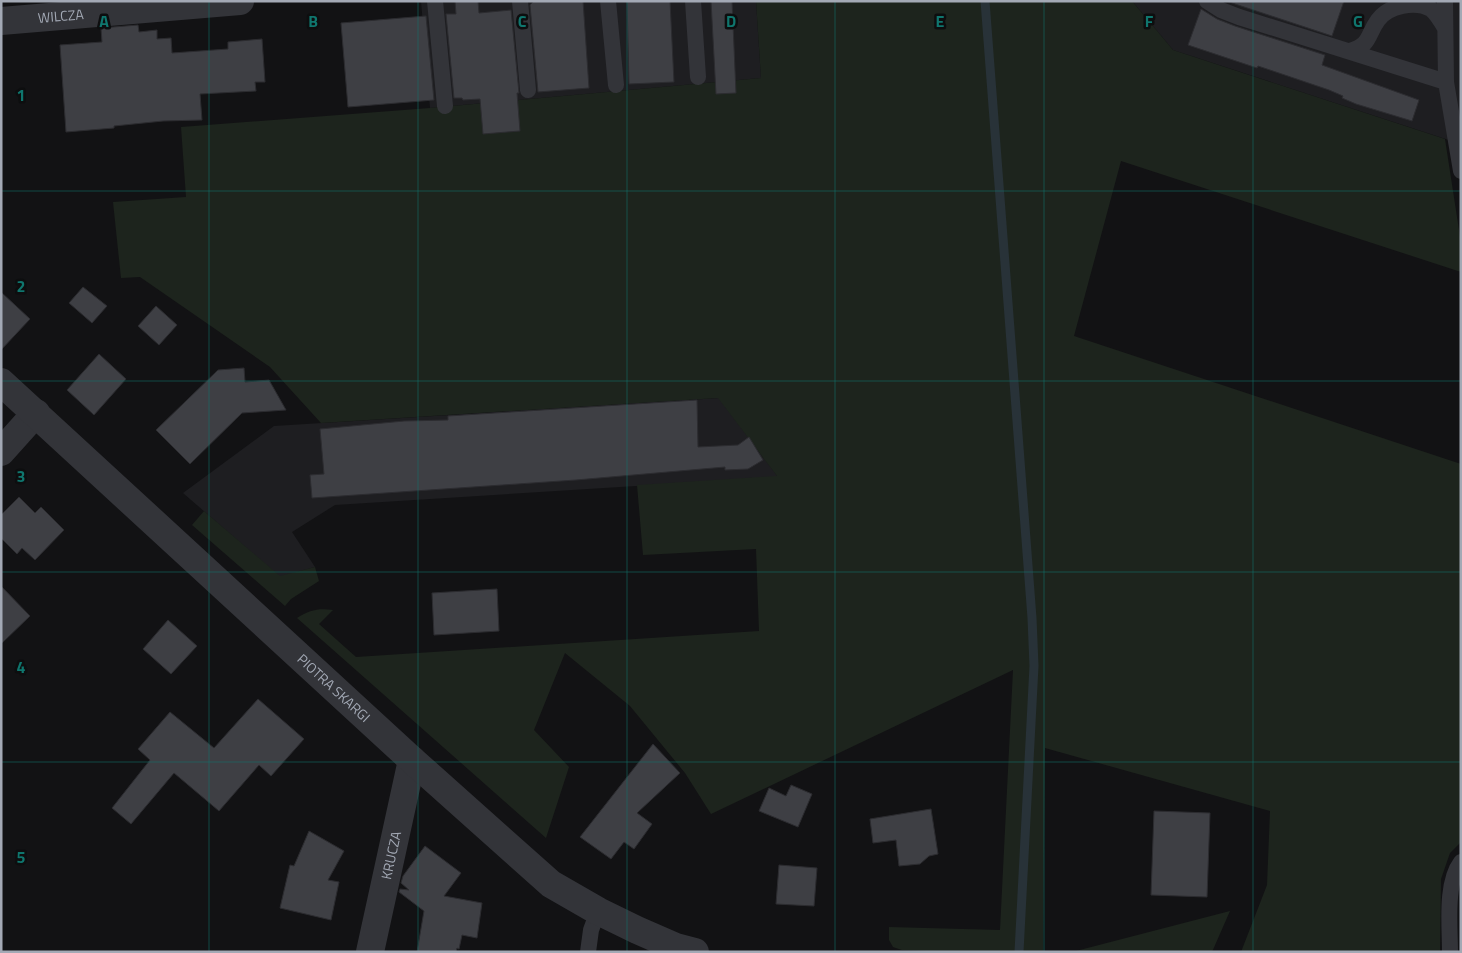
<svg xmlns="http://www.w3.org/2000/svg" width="1462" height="953" font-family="'Titillium Web',sans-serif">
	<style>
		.built { fill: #1e1e21 }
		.green { fill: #1d241d }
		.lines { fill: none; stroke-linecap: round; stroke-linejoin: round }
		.stream { stroke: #283238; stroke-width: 9 }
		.building { fill: #3e3f44; stroke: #2c2c30 }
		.service { stroke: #333439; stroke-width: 16 }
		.minor { stroke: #333439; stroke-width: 28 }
		.tertiary { stroke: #333439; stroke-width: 28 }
		.grid { fill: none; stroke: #0f766e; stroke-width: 1; stroke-opacity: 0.55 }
		.labels { text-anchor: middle; stroke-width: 5; stroke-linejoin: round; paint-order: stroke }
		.street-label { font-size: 14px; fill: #a3a9b5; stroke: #0d0e0f }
		.grid-label { font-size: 16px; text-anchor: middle; font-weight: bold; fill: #0f766e; stroke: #0d0e0f; stroke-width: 5; stroke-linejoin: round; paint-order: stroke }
	</style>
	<rect width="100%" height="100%" fill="#121214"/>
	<!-- built -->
	<path class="built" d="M 421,1 L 756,1 L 761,78 L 430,108 Z
		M 1132,1 L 1461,1 L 1461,144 L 1173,50 Z
		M 719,398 L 778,477 L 335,505 L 292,532 L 315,567 L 280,577 L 183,493 L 274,426 Z"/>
	<!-- green -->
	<path class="green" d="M 756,1 L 1132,1 L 1173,50 L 1445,139 L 1461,243 L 1461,272 L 1121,161 L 1074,336 L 1461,464 L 1461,842 L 1450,853 L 1441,879 L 1440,952 L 1241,952 L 1267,885 L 1270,811 L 1045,748 L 1043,952 L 949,952 L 902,950 L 893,947 L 889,940 L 889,927 L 1000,930 L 1013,670 L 711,814 L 685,773 L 630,706 L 565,653 L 534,730 L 569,767 L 546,838 L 297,618 C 310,610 318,608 333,610 L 319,624 L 356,657 L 759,631 L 756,549 L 643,555 L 637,485 L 777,476 L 718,398 L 321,423 L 270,367 L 140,277 L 121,278 L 113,202 L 186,197 L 181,127 L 430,108 L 761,78 Z
		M 204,511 L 280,576 L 315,567 L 319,581 L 291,599 L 285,606 L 192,525 Z
		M 1230,911 L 1212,952 L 1072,952 Z"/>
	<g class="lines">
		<!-- stream -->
		<path class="stream" d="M 985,1 L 1032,618 L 1034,666 L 1019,952"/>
	</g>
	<!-- building -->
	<path class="building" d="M 455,1 L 478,1 L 479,13 L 511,10 L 519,93 L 517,93 L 520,131 L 483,134 L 480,99 L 463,100 L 462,98 L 454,98 L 446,14 L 456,14 Z
		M 534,1 L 583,1 L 589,88 L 538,92 L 530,5 Z
		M 627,1 L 670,1 L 674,82 L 629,84 Z
		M 711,1 L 732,1 L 736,93 L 716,94 Z
		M 1226,1 L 1344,1 L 1332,36 Z
		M 1201,9 L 1217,19 L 1235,26 L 1325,55 L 1322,65 L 1419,100 L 1412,121 L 1356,104 L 1342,98 L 1343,96 L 1329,90 L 1258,66 L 1257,68 L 1188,45 Z
		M 426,16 L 434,100 L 348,107 L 341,23 Z
		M 138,25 L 139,32 L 157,30 L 157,39 L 171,38 L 172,53 L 228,49 L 228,42 L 262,39 L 265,82 L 255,82 L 256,91 L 200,94 L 202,120 L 163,121 L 114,126 L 114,128 L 66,132 L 60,45 L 102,42 L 101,28 Z
		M 83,287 L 107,306 L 92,323 L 69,303 Z
		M 1,292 L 30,319 L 1,350 Z
		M 156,306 L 177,325 L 159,345 L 138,326 Z
		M 99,354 L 126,379 L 94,415 L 67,390 Z
		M 244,368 L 245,382 L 269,380 L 286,410 L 242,413 L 190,464 L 156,430 L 218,370 Z
		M 697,400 L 698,447 L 738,445 L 749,437 L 763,460 L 748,469 L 725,470 L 725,467 L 576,480 L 312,498 L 310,475 L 324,474 L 320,429 L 404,421 L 448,420 L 448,416 Z
		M 19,497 L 35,513 L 41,507 L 64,530 L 35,560 L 22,548 L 17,554 L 1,538 L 1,515 Z
		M 1,586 L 30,616 L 1,644 Z
		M 497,589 L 499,631 L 434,635 L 432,593 Z
		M 168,620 L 197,646 L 171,674 L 143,649 Z
		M 258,699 L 304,739 L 271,776 L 259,765 L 219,811 L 174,773 L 131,824 L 112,808 L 150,760 L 138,749 L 170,712 L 214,748 Z
		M 653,744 L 680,773 L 637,813 L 652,824 L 634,849 L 624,842 L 611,859 L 580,837 Z
		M 791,785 L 812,794 L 798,827 L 759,811 L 769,788 L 786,796 Z
		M 931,809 L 938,854 L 929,856 L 920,864 L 899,866 L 896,840 L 873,843 L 870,819 Z
		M 1154,811 L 1210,813 L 1207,897 L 1151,895 Z
		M 309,831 L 344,851 L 328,880 L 339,882 L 331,920 L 280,908 L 290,865 L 294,866 Z
		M 425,846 L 461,873 L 444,896 L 482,903 L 477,938 L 462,935 L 459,949 L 457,948 L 456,952 L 417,952 L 424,911 L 399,892 L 400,889 L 409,890 L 401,883 L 403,876 Z
		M 779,865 L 817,868 L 814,906 L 776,904 Z"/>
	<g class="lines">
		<!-- service -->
		<path class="service" d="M 435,1 L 445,106
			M 520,1 L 528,90
			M 608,1 L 616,85
			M 693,1 L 698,77
			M 1207,1 L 1221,10 L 1239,17 L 1446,82 L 1461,171
			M 1445,1 L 1446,82
			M 1350,51 C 1371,45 1367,35 1378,20 C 1388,6 1415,0 1431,9 C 1437,14 1441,21 1445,28
			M 588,952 L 591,930 L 598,911
			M 1450,952 C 1450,926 1445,883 1461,862"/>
		<!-- minor -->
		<g class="minor">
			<path id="s1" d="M 1,21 L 240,1"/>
			<path d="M 1,452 L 36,413"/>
			<path id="s2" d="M 370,952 L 412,760"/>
		</g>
		<!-- tertiary -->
		<path class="tertiary" id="s3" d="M 1,382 L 412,760 L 551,884 L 598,911 L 637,930 L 676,947 L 695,952"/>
	</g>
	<!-- grid -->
	<path class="grid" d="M 209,1 L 209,952M 418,1 L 418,952M 627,1 L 627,952M 835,1 L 835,952M 1044,1 L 1044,952M 1253,1 L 1253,952M 1,191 L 1461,191M 1,381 L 1461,381M 1,572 L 1461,572M 1,762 L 1461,762"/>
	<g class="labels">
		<!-- street labels -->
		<g class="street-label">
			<text dy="5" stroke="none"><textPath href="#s1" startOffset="60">WILCZA</textPath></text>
			<text dy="5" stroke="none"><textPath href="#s3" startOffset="452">PIOTRA SKARGI</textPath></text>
			<text dy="5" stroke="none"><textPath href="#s2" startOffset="99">KRUCZA</textPath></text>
		</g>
	</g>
	<g class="grid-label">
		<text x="104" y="27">A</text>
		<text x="313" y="27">B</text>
		<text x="522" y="27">C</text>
		<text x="731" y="27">D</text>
		<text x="940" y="27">E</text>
		<text x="1149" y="27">F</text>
		<text x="1358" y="27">G</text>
		<text x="21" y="101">1</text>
		<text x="21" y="292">2</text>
		<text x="21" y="482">3</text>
		<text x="21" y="673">4</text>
		<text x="21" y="863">5</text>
	</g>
	<!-- border -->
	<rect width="1462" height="953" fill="none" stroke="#a3a9b5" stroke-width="5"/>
</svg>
